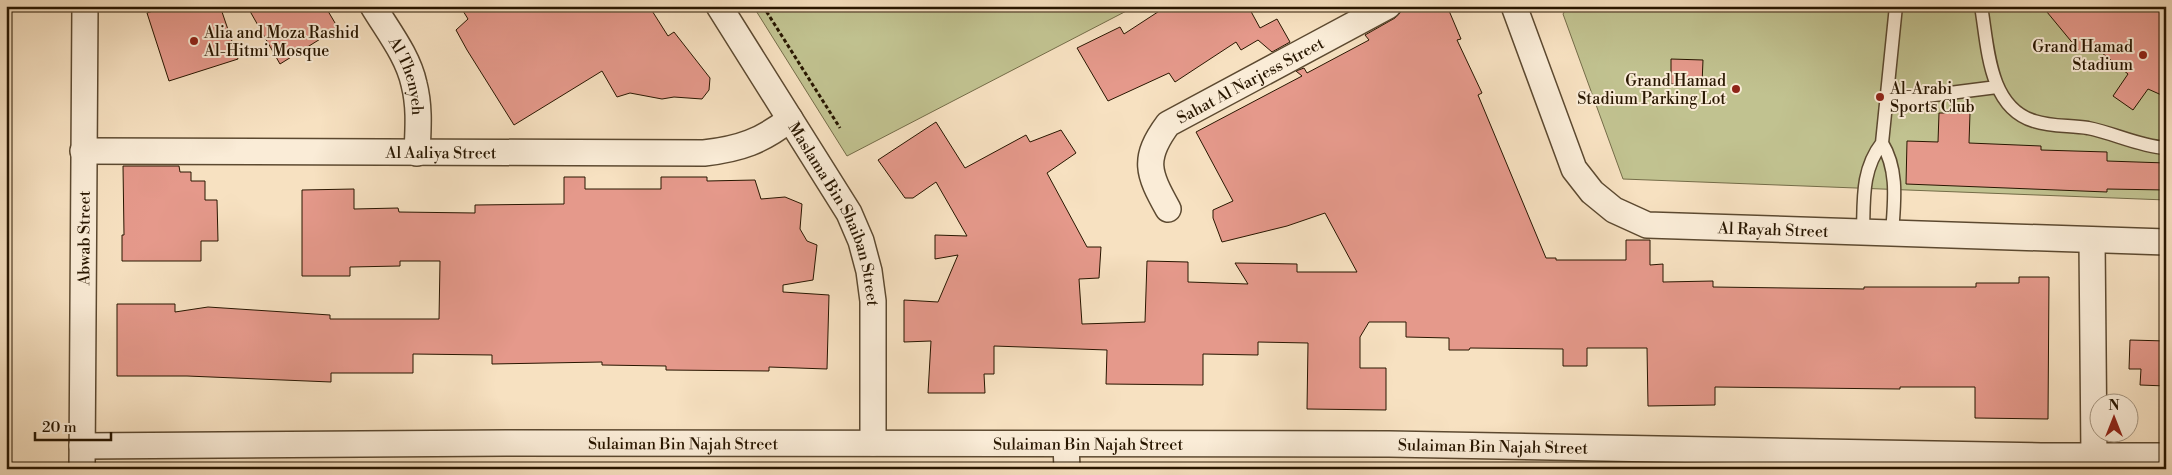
<svg xmlns="http://www.w3.org/2000/svg" width="2172" height="475" font-family="'Libre Bodoni',serif">
	<style>
		.green { fill: #c1c290; stroke: #746c48 }
		.building { fill: #e5998b; stroke: #281600 }
		.lines { fill: none; stroke-linecap: round; stroke-linejoin: round }
		.service-casing { stroke: #5c4930; stroke-width: 15 }
		.minor-casing { stroke: #5c4930; stroke-width: 28 }
		.path { stroke: #281600; stroke-width: 3; stroke-dasharray: 4 2.5; stroke-linecap: butt }
		.service { stroke: #faecd7; stroke-width: 12 }
		.minor { stroke: #faecd7; stroke-width: 25 }
		.poi-dot { fill: #8f2418; stroke: #faecd7; stroke-width: 2 }
		.labels { text-anchor: middle; stroke-width: 4; stroke-linejoin: round; paint-order: stroke }
		.poi-label { font-size: 16px; fill: #281600; stroke: #faecd7; text-anchor: start }
		.street-label { font-size: 16px; fill: #281600; stroke: #faecd7 }
	</style>
	<rect width="100%" height="100%" fill="#f7e1c1"/>
	<filter id="stains"><feTurbulence type="fractalNoise" baseFrequency=".004" numOctaves="4"/><feColorMatrix values="0 0 0 0 .2 0 0 0 0 .09 0 0 0 0 .02 0 0 0 .5 -.17"/></filter>
	<radialGradient id="worn" r=".72"><stop offset=".6" stop-color="#630" stop-opacity="0"/><stop offset="1" stop-color="#630" stop-opacity=".3"/></radialGradient>
	<!-- green -->
	<path class="green" d="M 753,6 L 1136,6 L 847,156 Z
		M 1568,6 L 2166,6 L 2166,200 L 1623,179 L 1563,14 Z"/>
	<!-- building -->
	<path class="building" d="M 168,6 L 220,6 L 238,59 L 169,81 L 147,13 Z
		M 247,6 L 325,6 L 338,28 L 280,64 Z
		M 460,6 L 649,6 L 668,36 L 674,32 L 710,78 L 709,90 L 702,99 L 674,97 L 662,99 L 630,93 L 617,97 L 602,71 L 514,125 L 467,50 L 456,30 L 468,19 Z
		M 1167,6 L 1248,6 L 1260,28 L 1277,19 L 1290,42 L 1272,52 L 1258,40 L 1241,50 L 1236,42 L 1175,82 L 1169,73 L 1108,101 L 1077,48 L 1120,27 L 1124,34 Z
		M 1402,6 L 1447,6 L 1461,39 L 1457,40 L 1482,93 L 1478,95 L 1546,258 L 1556,258 L 1556,260 L 1626,260 L 1626,240 L 1650,240 L 1650,265 L 1663,264 L 1663,282 L 1713,281 L 1713,287 L 1864,289 L 1864,287 L 1976,287 L 1976,283 L 2019,283 L 2019,277 L 2049,277 L 2048,419 L 1975,418 L 1975,387 L 1900,387 L 1900,389 L 1715,387 L 1715,405 L 1648,406 L 1647,348 L 1587,348 L 1587,366 L 1563,366 L 1563,349 L 1470,348 L 1469,350 L 1449,350 L 1449,338 L 1406,337 L 1406,322 L 1369,322 L 1360,337 L 1360,368 L 1386,368 L 1386,410 L 1307,409 L 1308,343 L 1258,342 L 1258,355 L 1203,354 L 1203,385 L 1106,384 L 1107,350 L 994,346 L 994,374 L 984,374 L 985,393 L 928,393 L 931,341 L 904,342 L 904,300 L 938,302 L 958,255 L 935,259 L 935,235 L 967,236 L 936,182 L 913,198 L 905,198 L 878,160 L 936,122 L 965,168 L 1026,135 L 1030,142 L 1061,130 L 1076,153 L 1047,173 L 1087,247 L 1101,247 L 1099,278 L 1079,279 L 1082,324 L 1145,322 L 1147,261 L 1188,262 L 1188,282 L 1248,284 L 1235,263 L 1297,264 L 1297,272 L 1357,272 L 1325,213 L 1287,226 L 1222,242 L 1213,218 L 1213,210 L 1233,201 L 1196,132 L 1302,76 L 1296,71 L 1304,68 L 1307,73 L 1369,40 L 1365,35 L 1395,18 L 1400,13 Z
		M 2042,6 L 2166,6 L 2166,97 L 2148,89 L 2133,110 L 2113,96 L 2128,74 L 2091,44 L 2080,52 Z
		M 1671,59 L 1703,60 L 1702,84 L 1671,84 Z
		M 1939,113 L 1970,113 L 1969,143 L 2041,146 L 2041,150 L 2107,152 L 2107,161 L 2166,163 L 2166,190 L 2107,189 L 2107,192 L 1906,184 L 1907,141 L 1938,142 Z
		M 123,166 L 179,166 L 180,172 L 191,172 L 191,181 L 205,181 L 205,200 L 217,200 L 218,241 L 201,241 L 201,261 L 122,261 L 122,235 L 124,235 Z
		M 564,177 L 585,177 L 585,189 L 661,189 L 661,177 L 707,177 L 707,181 L 755,180 L 761,199 L 785,197 L 802,204 L 800,229 L 807,241 L 817,245 L 813,280 L 783,285 L 783,292 L 829,295 L 827,369 L 769,367 L 769,371 L 666,370 L 666,366 L 602,365 L 602,362 L 492,364 L 492,355 L 413,354 L 413,373 L 331,373 L 331,382 L 187,376 L 117,376 L 117,304 L 175,304 L 175,312 L 208,307 L 330,315 L 330,319 L 439,319 L 440,261 L 400,261 L 400,266 L 350,267 L 350,276 L 302,276 L 302,190 L 354,189 L 354,209 L 398,208 L 399,212 L 475,213 L 475,205 L 564,204 Z
		M 2130,340 L 2166,341 L 2166,386 L 2140,385 L 2141,369 L 2129,369 Z"/>
	<g class="lines">
		<!-- service casing -->
		<g class="service-casing">
			<path id="service" d="M 1981,6 C 1988,46 1988,107 2034,121 C 2052,127 2070,125 2088,128 C 2114,133 2138,146 2166,148
				M 1887,101 L 1997,87
				M 1882,143 C 1899,171 1894,203 1892,234
				M 1863,233 C 1864,201 1861,170 1882,143 L 1896,6"/>
		</g>
		<!-- minor casing -->
		<g class="minor-casing">
			<g id="minor">
				<path id="s1" d="M 373,6 C 388,31 408,56 414,84 C 420,107 418,130 417,153"/>
				<path id="s2" d="M 719,6 L 849,213 L 861,241 L 869,271 L 873,301 L 873,443"/>
				<path id="s3" d="M 1514,6 L 1574,169 L 1592,192 L 1614,210 L 1647,225 L 2166,242"/>
				<path id="s4" d="M 83,151 L 704,153 C 740,149 762,141 790,119"/>
				<path id="s5" d="M 1168,209 C 1148,173 1142,159 1168,124 L 1388,6"/>
				<path d="M 2092,240 L 2094,457"/>
				<path d="M 1066,444 L 1067,469"/>
				<path id="s6" d="M 82,446 L 506,443 L 1389,444 L 2041,456 L 2166,456"/>
				<path id="s7" d="M 82,469 L 85,6"/>
			</g>
		</g>
		<!-- path -->
		<path class="path" d="M 763,6 L 840,128"/>
		<!-- service -->
		<use href="#service" class="service"/>
		<!-- minor -->
		<use href="#minor" class="minor"/>
	</g>
	<!-- markers -->
	<g class="poi-dot">
		<circle cx="194" cy="41" r="5"/>
		<circle cx="2143" cy="55" r="5"/>
		<circle cx="1736" cy="89" r="5"/>
		<circle cx="1880" cy="97" r="5"/>
	</g>
	<g class="labels">
		<!-- poi labels -->
		<g class="poi-label">
			<text x="204" y="38">Alia and Moza Rashid<tspan x="204" dy="18">Al-Hitmi Mosque</tspan></text>
			<text x="2133" y="52" text-anchor="end">Grand Hamad<tspan x="2133" dy="18">Stadium</tspan></text>
			<text x="1726" y="86" text-anchor="end">Grand Hamad<tspan x="1726" dy="18">Stadium Parking Lot</tspan></text>
			<text x="1890" y="94">Al-Arabi<tspan x="1890" dy="18">Sports Club</tspan></text>
		</g>
		<!-- street labels -->
		<g class="street-label">
			<text dy="6" stroke="none"><textPath href="#s1" startOffset="79">Al Thenyeh</textPath></text>
			<text dy="6" stroke="none"><textPath href="#s5" startOffset="186">Sahat Al Narjess Street</textPath></text>
			<text dy="6" stroke="none"><textPath href="#s4" startOffset="358">Al Aaliya Street</textPath></text>
			<text dy="6" stroke="none"><textPath href="#s2" startOffset="240">Maslama Bin Shaiban Street</textPath></text>
			<text dy="6" stroke="none"><textPath href="#s3" startOffset="394">Al Rayah Street</textPath></text>
			<text dy="6" stroke="none"><textPath href="#s7" startOffset="231">Abwab Street</textPath></text>
			<text dy="6" stroke="none"><textPath href="#s6" startOffset="601">Sulaiman Bin Najah Street</textPath></text>
			<text dy="6" stroke="none"><textPath href="#s6" startOffset="1006">Sulaiman Bin Najah Street</textPath></text>
			<text dy="6" stroke="none"><textPath href="#s6" startOffset="1411">Sulaiman Bin Najah Street</textPath></text>
		</g>
	</g>
	<!-- margin -->
	<rect width="2172" height="475" fill="none" stroke="#f7e1c1" stroke-width="25"/>
	<rect x="8" y="8" width="2157" height="460" fill="none" stroke="#281600" stroke-width="2.5"/>
	<rect x="12" y="12" width="2147" height="450" fill="none" stroke="#281600"/>
	<!-- north arrow -->
	<g transform="translate(2114 418)"><circle r="24" fill="#faecd7" stroke="#a69681"/>
	<path d="M0-4L9 19L0 12L-9 19Z" fill="#8f2418"/>
	<text y="-8" font-size="14" font-weight="bold" text-anchor="middle" fill="#281600">N</text>
	</g>
	<!-- scale -->
	<path d="M35 432v8h76v-8" fill="none" stroke="#281600" stroke-width="2.5"/>
	<text x="42" y="432" font-size="15" fill="#281600" stroke="#faecd7" stroke-width="4" paint-order="stroke">20 m</text>
	<rect width="100%" height="100%" filter="url(#stains)"/>
	<rect width="100%" height="100%" fill="url(#worn)"/>
</svg>
